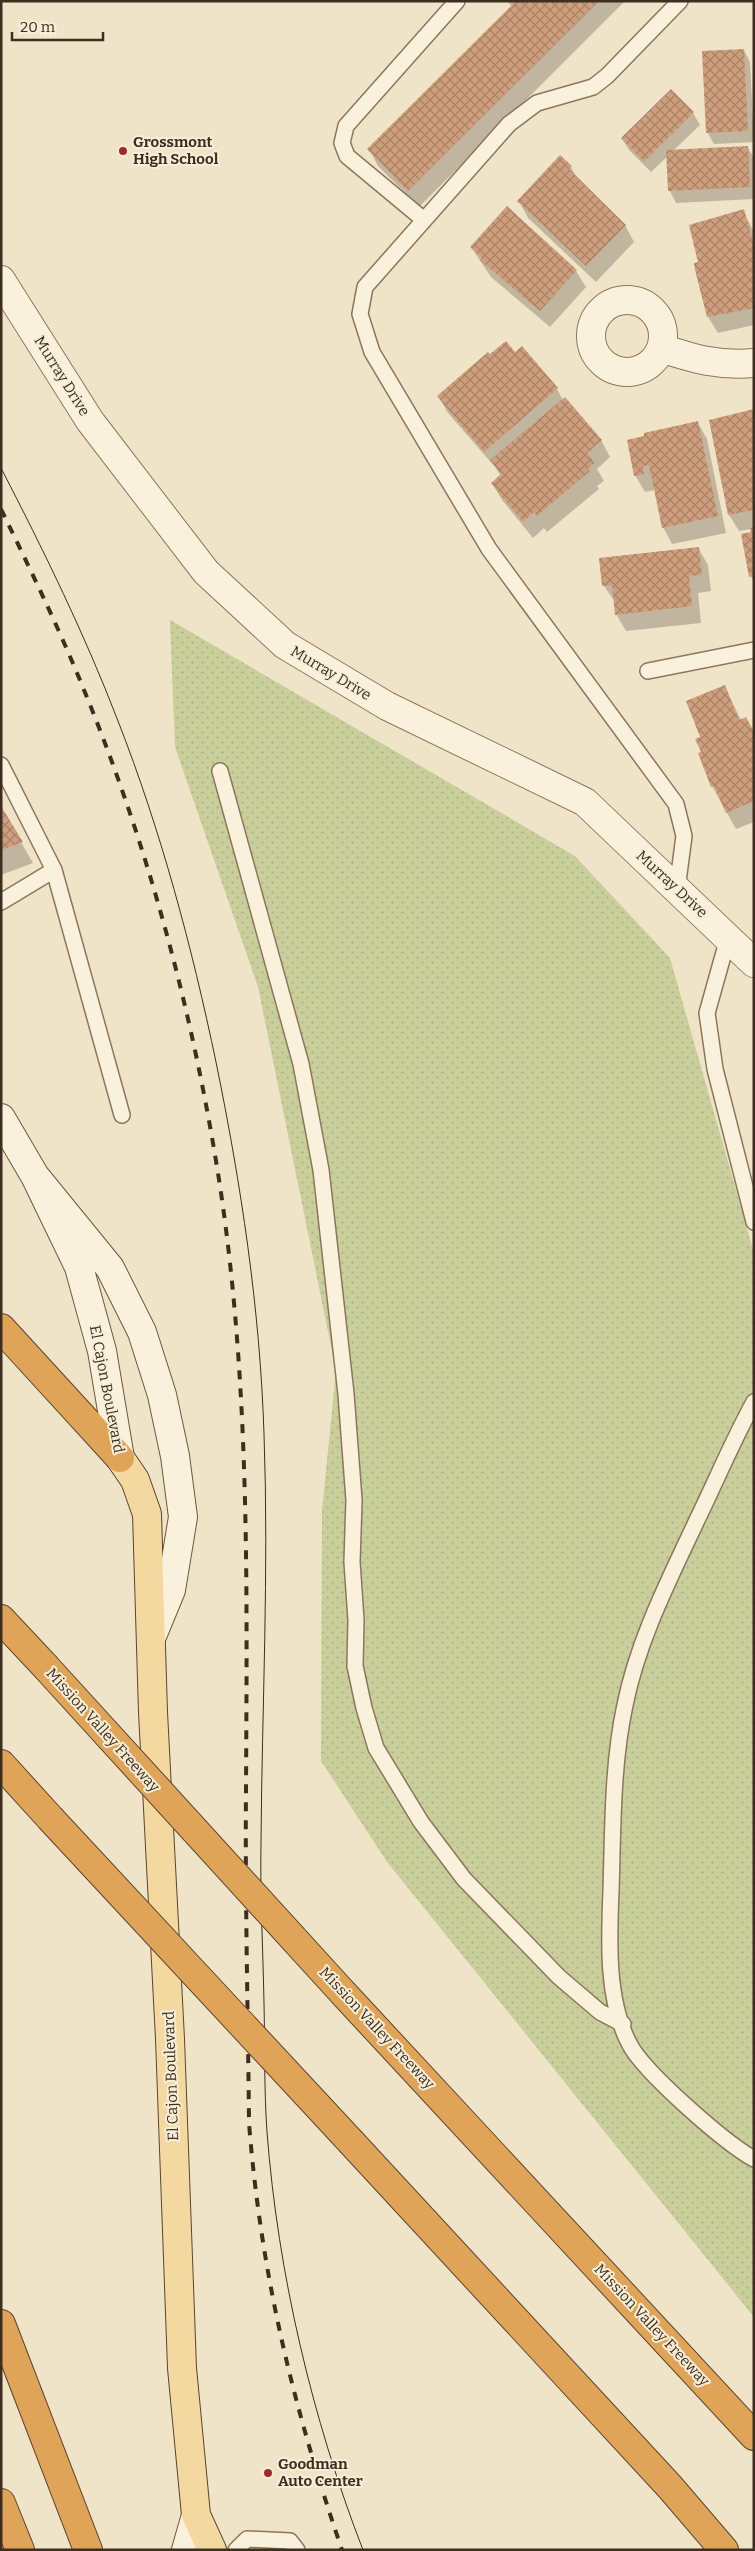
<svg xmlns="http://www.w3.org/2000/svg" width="755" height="2551" font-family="Bitter,serif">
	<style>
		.grass { fill: url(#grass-dots) }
		.shadow { fill: #0003 }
		.building { fill: url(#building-cross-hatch) }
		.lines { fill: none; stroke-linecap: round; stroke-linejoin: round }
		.service-casing { stroke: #8d765c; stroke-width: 18 }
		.minor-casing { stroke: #8d765c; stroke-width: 30 }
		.tertiary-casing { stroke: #8d765c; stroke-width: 30 }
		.secondary-casing { stroke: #6f573f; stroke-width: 30 }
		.primary-casing { stroke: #5b4430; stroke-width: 30 }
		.motorway-casing { stroke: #5b4430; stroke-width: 30 }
		.service { stroke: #faf1dc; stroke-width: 15 }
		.minor { stroke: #faf1dc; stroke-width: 28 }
		.tertiary { stroke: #faf1dc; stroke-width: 28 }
		.secondary { stroke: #faf1dc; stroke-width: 28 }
		.primary { stroke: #f3d9a0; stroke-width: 28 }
		.motorway { stroke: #e0a458; stroke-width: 28 }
		.tram { stroke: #3d2e20; stroke-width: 1 }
		.rail { stroke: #3d2e20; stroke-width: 4; stroke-dasharray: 9 9; stroke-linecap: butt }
		.motorway-bridge-casing { stroke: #5b4430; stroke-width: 30; stroke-linecap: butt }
		.motorway-bridge { stroke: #e0a458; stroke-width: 28 }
		.poi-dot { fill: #9e2a2b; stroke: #f7eed8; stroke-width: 2 }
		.labels { text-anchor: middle; stroke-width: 4; stroke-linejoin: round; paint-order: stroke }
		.poi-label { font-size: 15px; font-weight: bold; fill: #3d2e20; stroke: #f7eed8; text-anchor: start }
		.street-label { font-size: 15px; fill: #3d2e20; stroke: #f7eed8 }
	</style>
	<defs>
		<pattern id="grass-dots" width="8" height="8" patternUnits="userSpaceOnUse" patternTransform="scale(1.25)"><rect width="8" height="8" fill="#c9cf9b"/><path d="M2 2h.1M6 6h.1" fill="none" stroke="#aeb285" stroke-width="1.8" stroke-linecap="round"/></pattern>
		<pattern id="building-cross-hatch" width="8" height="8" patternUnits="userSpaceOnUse" patternTransform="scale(1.25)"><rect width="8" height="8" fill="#cf9f7d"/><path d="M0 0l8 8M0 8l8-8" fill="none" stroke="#a98266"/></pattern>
	</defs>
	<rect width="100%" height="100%" fill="#f0e4c8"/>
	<!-- grass -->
	<path class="grass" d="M 170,620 L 575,856 L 670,958 L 754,1253 L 754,2317 L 387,1862 L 321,1761 L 322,1510 L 336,1371 L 258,987 L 175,747 Z"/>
	<!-- shadow -->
	<path class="shadow" d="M 507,1 L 625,1 L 419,207 L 378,166 L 369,149 L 512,7 Z
		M 744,50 L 750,62 L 754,142 L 714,144 L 707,132 Z
		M 671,91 L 693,113 L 700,125 L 673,151 L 748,148 L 754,158 L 754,199 L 676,203 L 670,191 L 668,156 L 651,172 L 629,150 L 622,139 Z
		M 571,167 L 578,180 L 625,225 L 634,242 L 596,282 L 528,218 L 519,201 Z
		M 507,208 L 576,271 L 586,287 L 550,327 L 491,277 L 471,247 Z
		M 743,211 L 754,232 L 754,325 L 718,333 L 708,317 L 699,262 Z
		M 515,354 L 557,389 L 563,400 L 601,440 L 610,457 L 597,469 L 604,481 L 597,486 L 599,489 L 547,532 L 544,528 L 533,538 L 502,500 L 492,483 L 501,476 L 495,467 L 448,413 L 438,396 L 490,356 Z
		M 754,411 L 754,582 L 751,577 L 752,529 L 739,531 L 729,515 L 710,421 Z
		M 698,423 L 707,439 L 726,533 L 672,544 L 663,527 L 655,490 L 645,492 L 635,475 L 629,441 Z
		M 698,548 L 708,565 L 711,591 L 698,593 L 701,623 L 626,631 L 616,614 L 615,602 L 604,586 Z
		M 724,686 L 741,720 L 754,733 L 754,822 L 736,829 L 712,786 L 702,753 L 702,738 Z
		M 1,808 L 33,863 L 1,875 Z"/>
	<!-- building -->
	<path class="building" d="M 512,1 L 599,1 L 408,191 L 367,149 L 514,3 Z
		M 744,49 L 748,131 L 706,133 L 702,51 Z
		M 671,89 L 694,112 L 644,162 L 621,138 Z
		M 748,146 L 750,187 L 668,191 L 666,150 Z
		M 560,155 L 572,166 L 569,169 L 626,225 L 586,266 L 517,201 Z
		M 507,206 L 577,270 L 540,311 L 480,260 L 482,258 L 470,247 Z
		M 744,209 L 754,246 L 754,308 L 707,317 L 695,270 L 694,263 L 698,262 L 689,225 Z
		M 506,341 L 515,352 L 522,346 L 558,388 L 484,452 L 437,396 L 488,352 L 490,354 Z
		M 565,397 L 602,440 L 587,453 L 595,463 L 588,469 L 590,471 L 537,516 L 534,512 L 523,522 L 491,483 L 501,474 L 490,460 Z
		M 754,409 L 754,510 L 728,515 L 709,420 Z
		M 698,421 L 718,516 L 662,528 L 649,465 L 643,466 L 644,474 L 634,476 L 627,440 L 644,436 L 644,433 Z
		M 754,527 L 754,576 L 749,577 L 741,534 L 751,532 L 750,528 Z
		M 699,547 L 702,575 L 689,576 L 692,606 L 615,615 L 612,585 L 602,586 L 599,558 Z
		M 725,685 L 739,720 L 746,717 L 754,732 L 754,801 L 726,813 L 714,786 L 711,787 L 698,753 L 701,752 L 695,739 L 700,737 L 686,701 Z
		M 1,806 L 23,842 L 1,850 Z"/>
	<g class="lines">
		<!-- service casing -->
		<g class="service-casing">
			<path id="service" d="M 424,220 L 347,156 L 342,143 L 346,126 L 457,1
				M 648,671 L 754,650
				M 1,765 L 54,870 L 1,902
				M 220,771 L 301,1064 L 321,1170 L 346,1394 L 354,1500 L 352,1562 L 356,1620 L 355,1666 L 364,1708 L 376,1748 L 421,1822 L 464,1879 L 559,1977 L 600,2012 L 623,2024
				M 54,870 L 122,1115
				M 677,889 L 684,836 L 676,804 L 489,549 L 372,352 L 360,314 L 365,287 L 509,124 L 537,103 L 593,87 L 607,76 L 680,1
				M 728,938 L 707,1013 L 715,1069 L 754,1222
				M 754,1402 C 733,1440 716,1481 697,1520 C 669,1580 638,1640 625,1705 C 612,1765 613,1829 611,1891 C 609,1939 606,2001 630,2045 C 645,2073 725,2143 754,2159
				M 236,2550 L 247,2539 L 290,2541 L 297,2550"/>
		</g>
		<!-- minor casing -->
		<g class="minor-casing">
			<path id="minor" d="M591 336a36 36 0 1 1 72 0a36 36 0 1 1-72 0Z
				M 661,348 C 694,359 718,366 754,363"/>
		</g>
		<!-- tertiary casing -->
		<g class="tertiary-casing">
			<path id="tertiary" d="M 1,280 L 90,421 L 206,572 L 285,645 L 387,706 L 585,802 L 754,963"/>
		</g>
		<!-- secondary casing -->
		<g class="secondary-casing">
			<path id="secondary" d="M 1,1118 L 35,1176 L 79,1267 L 102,1351 L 120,1458
				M 35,1176 L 110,1268 L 142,1332 L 162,1395 L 175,1456 L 183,1517 L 171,1590 L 152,1636
				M 186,2550 L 196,2515"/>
		</g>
		<!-- primary casing -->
		<g class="primary-casing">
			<path id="primary" d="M 120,1458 L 135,1480 L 147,1514 L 153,1712 L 170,2039 L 182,2368 L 196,2515 L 212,2550"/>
		</g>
		<!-- motorway casing -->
		<g class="motorway-casing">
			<path id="motorway" d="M 1,1328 L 120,1458
				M 1,1619 L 45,1666
				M 1,1764 L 50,1818
				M 344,1994 L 754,2436
				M 352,2143 L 670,2487 L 724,2550
				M 1,2324 L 88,2550
				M 1,2503 L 20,2550"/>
		</g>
		<!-- service -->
		<use href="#service" class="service"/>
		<!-- minor -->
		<use href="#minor" class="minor"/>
		<!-- tertiary -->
		<use href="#tertiary" class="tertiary"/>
		<!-- secondary -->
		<use href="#secondary" class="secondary"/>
		<!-- primary -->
		<use href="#primary" class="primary"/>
		<!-- motorway -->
		<use href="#motorway" class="motorway"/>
		<!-- tram -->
		<path class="tram" d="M 1,468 C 44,551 85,635 118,721 C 161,831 192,947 216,1062 C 241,1184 260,1309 264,1434 C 269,1571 262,1706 261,1842 C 260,1896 263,1950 264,2003 C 265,2046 264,2090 267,2132 C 278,2274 312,2418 363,2550"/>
		<!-- rail -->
		<path class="rail" d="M 1,509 C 30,569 59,628 84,690 C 149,848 194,1017 220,1186 C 250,1386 247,1588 246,1790 C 245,1901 248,2012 249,2123 C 261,2275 293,2406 342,2550"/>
		<!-- motorway-bridge casing -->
		<g class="motorway-bridge-casing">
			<path id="motorway-bridge" d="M 45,1666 L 344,1994
				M 50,1818 L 352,2143"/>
		</g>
		<!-- motorway-bridge -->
		<use href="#motorway-bridge" class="motorway-bridge"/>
	</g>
	<!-- markers -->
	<g class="poi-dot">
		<circle cx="123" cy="151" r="5"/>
		<circle cx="268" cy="2473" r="5"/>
	</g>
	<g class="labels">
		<!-- poi labels -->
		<g class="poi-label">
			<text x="133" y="147">Grossmont<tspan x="133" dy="17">High School</tspan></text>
			<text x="278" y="2469">Goodman<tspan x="278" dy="17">Auto Center</tspan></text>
		</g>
		<!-- street labels -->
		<g class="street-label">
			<text transform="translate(62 376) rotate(58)" y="5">Murray Drive</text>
			<text transform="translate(331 673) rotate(31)" y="5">Murray Drive</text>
			<text transform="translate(672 884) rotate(43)" y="5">Murray Drive</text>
			<text transform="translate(107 1389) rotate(79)" y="5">El Cajon Boulevard</text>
			<text transform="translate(103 1730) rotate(48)" y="5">Mission Valley Freeway</text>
			<text transform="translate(377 2028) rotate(47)" y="5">Mission Valley Freeway</text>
			<text transform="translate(171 2076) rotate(-92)" y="5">El Cajon Boulevard</text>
			<text transform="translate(652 2325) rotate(47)" y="5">Mission Valley Freeway</text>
		</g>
	</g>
	<!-- border -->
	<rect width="755" height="2551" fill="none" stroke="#3d2e20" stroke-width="5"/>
	<!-- scale -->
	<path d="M12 32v8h91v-8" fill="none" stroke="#3d2e20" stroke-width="2.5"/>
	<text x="20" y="32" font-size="15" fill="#3d2e20" stroke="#f7eed8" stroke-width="4" paint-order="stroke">20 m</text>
</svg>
